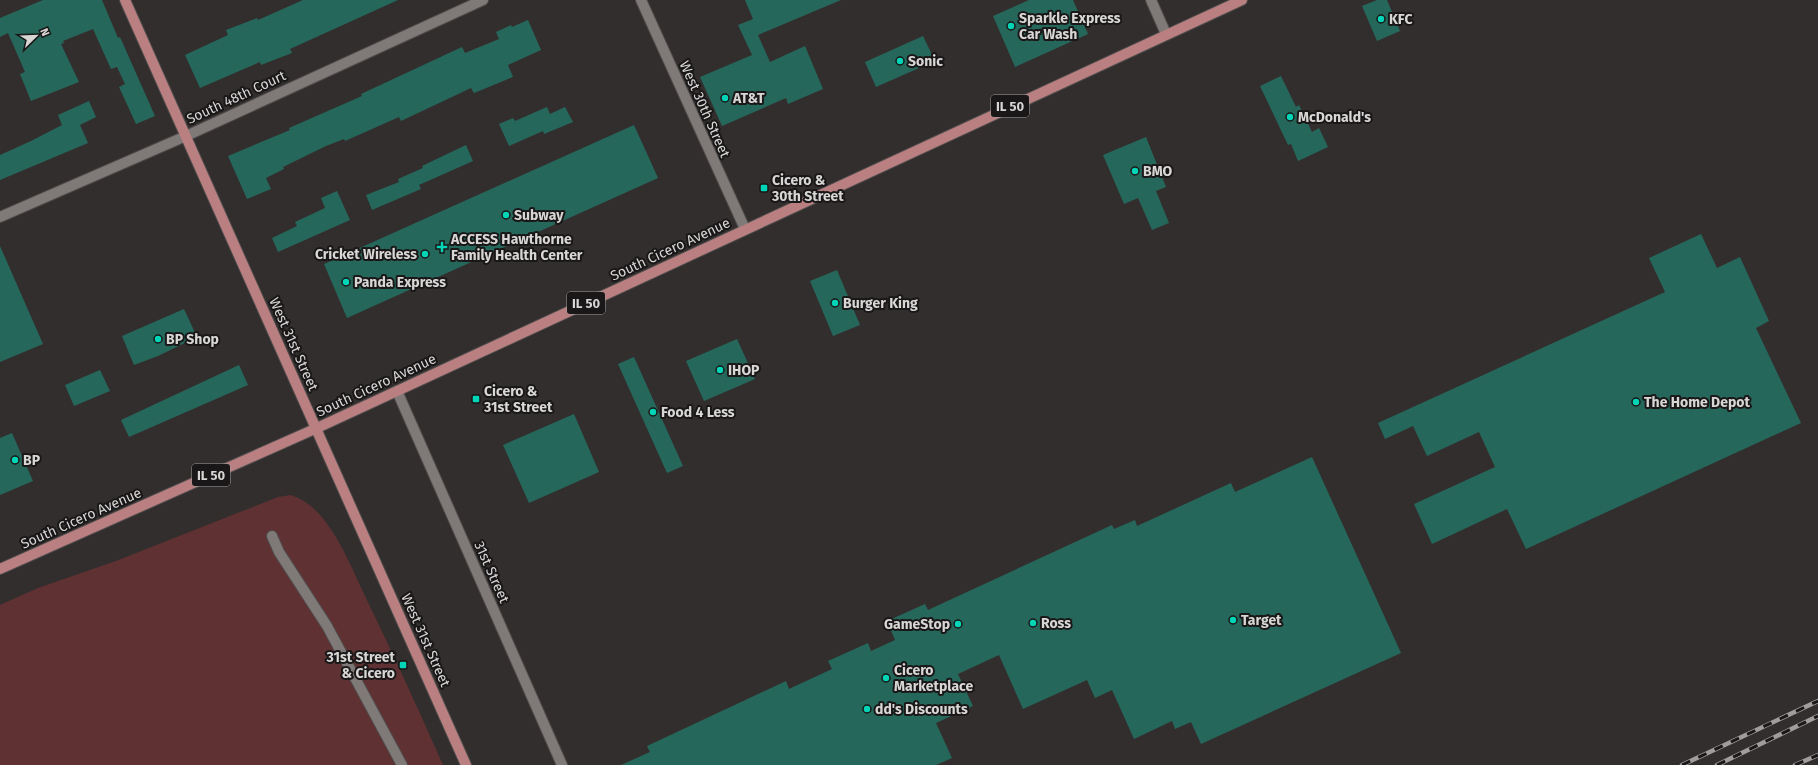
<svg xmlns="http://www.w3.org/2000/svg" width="1818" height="765" font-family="'Fira Sans',sans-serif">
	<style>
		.green { fill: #603132 }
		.building { fill: #25685b }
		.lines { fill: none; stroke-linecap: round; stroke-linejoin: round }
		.minor-casing { stroke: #504c4c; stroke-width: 12 }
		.major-casing { stroke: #504c4c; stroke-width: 12 }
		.minor { stroke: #7f7978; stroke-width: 10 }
		.major { stroke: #ba8081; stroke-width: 10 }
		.rail-casing { stroke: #a19d9d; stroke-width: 4.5 }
		.rail { stroke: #191717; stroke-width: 3; stroke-dasharray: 9; stroke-linecap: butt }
		.poi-dot { fill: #00d5b7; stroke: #191717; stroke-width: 1.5 }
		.labels { text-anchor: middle; stroke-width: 4; stroke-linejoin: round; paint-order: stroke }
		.shield { fill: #191717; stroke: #9f9d9d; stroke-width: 1 }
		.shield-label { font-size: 13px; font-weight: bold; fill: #d9d6d6 }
		.poi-label { font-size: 14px; font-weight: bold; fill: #d9d6d6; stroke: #191717; text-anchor: start }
		.street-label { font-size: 14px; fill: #d9d6d6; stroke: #191717 }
	</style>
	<rect width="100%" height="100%" fill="#332e2e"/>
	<!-- green -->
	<path class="green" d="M 291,495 C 305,500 316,509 325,521 C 342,543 353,571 365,596 C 392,652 418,708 443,765 L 0,765 L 0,605 L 38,588 L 116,561 L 278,497 Z"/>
	<!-- building -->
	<path class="building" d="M 43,0 L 102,0 L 118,38 L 120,37 L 155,116 L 136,124 L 119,87 L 125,84 L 117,67 L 111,69 L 93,29 L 63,41 L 64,43 L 61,44 L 79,82 L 31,101 L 20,74 L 25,72 L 8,33 L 0,37 L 0,18 Z
		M 303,0 L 398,0 L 290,49 L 292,53 L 261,65 L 260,62 L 200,88 L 185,55 L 228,35 L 226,30 L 257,18 L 258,20 Z
		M 745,0 L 841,0 L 758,35 L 770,62 L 805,46 L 823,89 L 788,104 L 786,98 L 722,126 L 700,77 L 752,55 L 738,25 L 753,19 Z
		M 1029,0 L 1073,0 L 1088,34 L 1015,67 L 993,16 Z
		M 1377,0 L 1387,0 L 1400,31 L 1377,41 L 1362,6 Z
		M 528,20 L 541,50 L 508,65 L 513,77 L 474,93 L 471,88 L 401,121 L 399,117 L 345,141 L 344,139 L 326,146 L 283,167 L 284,169 L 266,178 L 271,189 L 247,199 L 228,156 L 290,130 L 289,128 L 362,96 L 361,94 L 462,47 L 465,53 L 499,39 L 496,32 L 511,25 L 512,27 Z
		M 923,36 L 935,61 L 876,87 L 865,62 Z
		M 1281,76 L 1296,107 L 1299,105 L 1312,132 L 1319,128 L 1328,147 L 1298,161 L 1291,144 L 1288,145 L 1260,86 Z
		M 89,101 L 96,117 L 80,125 L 88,143 L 0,180 L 0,155 L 31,141 L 62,125 L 58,115 Z
		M 547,107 L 550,114 L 565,107 L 573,122 L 544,134 L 543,131 L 509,146 L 499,124 L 513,118 L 515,121 Z
		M 634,125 L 658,178 L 347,318 L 324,264 Z
		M 1146,137 L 1166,187 L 1156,191 L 1169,223 L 1152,230 L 1138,198 L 1124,204 L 1103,155 Z
		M 466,145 L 473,161 L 419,185 L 421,189 L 372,210 L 366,195 L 399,182 L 398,179 L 423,168 L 422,166 Z
		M 337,191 L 350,220 L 278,252 L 272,238 L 297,226 L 295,222 L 325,208 L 321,198 Z
		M 1701,234 L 1717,268 L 1740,257 L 1769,321 L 1756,328 L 1801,423 L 1526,549 L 1507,509 L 1432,544 L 1414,504 L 1495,467 L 1479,432 L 1427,456 L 1413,426 L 1385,439 L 1378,423 L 1665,292 L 1649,258 Z
		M 0,246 L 43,344 L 0,362 Z
		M 837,270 L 860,325 L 833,336 L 810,281 Z
		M 184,309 L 197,337 L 158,356 L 134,365 L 122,336 Z
		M 737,339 L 755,379 L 704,401 L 686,361 Z
		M 634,357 L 683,466 L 667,473 L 618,364 Z
		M 239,365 L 248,385 L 129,437 L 121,420 Z
		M 100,370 L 110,391 L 74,406 L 65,385 Z
		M 574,414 L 599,472 L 529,503 L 503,445 Z
		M 12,433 L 33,481 L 0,495 L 0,438 Z
		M 1312,457 L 1401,653 L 1201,744 L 1191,722 L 1175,729 L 1172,721 L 1134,739 L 1112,690 L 1095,698 L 1087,680 L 1023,709 L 999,655 L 958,674 L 973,706 L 936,723 L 952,758 L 936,765 L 621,765 L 650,752 L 647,746 L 786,681 L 789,689 L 832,669 L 828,661 L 868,643 L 871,651 L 895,640 L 887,621 L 925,604 L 928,610 L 1112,525 L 1114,529 L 1135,520 L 1137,526 L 1231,483 L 1235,492 Z"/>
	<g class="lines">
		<!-- minor casing -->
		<g class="minor-casing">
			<path id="minor" d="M 641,0 L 745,229
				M 1151,0 L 1166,34
				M 0,217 L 186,136 L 483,0
				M 397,391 L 562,765
				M 272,536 L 279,552 L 327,626 L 402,765"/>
		</g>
		<!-- major casing -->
		<g class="major-casing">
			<path id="major" d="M 125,0 L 466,765
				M 0,569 L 317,428 L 1242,0"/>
		</g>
		<!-- minor -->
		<use href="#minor" class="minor"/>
		<!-- major -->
		<use href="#major" class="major"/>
		<!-- rail casing -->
		<g class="rail-casing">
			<path id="rail" d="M 1682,765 L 1818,701
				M 1717,765 L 1818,716
				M 1795,765 L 1818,755"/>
		</g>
		<!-- rail -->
		<use href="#rail" class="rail"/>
	</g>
	<!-- markers -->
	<g class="poi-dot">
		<circle cx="1381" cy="19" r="4"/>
		<circle cx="1011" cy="26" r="4"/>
		<circle cx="900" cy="61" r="4"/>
		<circle cx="725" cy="98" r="4"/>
		<circle cx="1290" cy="117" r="4"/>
		<circle cx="1135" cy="171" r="4"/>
		<rect x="760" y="184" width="8" height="8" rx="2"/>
		<circle cx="506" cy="215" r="4"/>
		<path d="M440 241h4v4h4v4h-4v4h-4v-4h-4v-4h4z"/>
		<circle cx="425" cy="254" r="4"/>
		<circle cx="346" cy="282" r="4"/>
		<circle cx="835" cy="303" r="4"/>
		<circle cx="158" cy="339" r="4"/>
		<circle cx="720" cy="370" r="4"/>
		<rect x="472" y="395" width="8" height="8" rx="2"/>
		<circle cx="1636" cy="402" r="4"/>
		<circle cx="653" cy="412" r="4"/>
		<circle cx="15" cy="460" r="4"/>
		<circle cx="1233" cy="620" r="4"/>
		<circle cx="1033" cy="623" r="4"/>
		<circle cx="958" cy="624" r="4"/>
		<rect x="399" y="661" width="8" height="8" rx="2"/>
		<circle cx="886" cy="678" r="4"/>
		<circle cx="867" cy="709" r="4"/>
	</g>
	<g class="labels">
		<!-- shield labels -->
		<g class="shield">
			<rect x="991" y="95" width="38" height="22" rx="3"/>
			<rect x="567" y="292" width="38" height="22" rx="3"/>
			<rect x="192" y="464" width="38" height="22" rx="3"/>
		</g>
		<g class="shield-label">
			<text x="1010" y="111">IL 50</text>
			<text x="586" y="308">IL 50</text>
			<text x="211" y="480">IL 50</text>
		</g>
		<!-- poi labels -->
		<g class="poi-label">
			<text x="1019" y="23">Sparkle Express<tspan x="1019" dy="16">Car Wash</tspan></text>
			<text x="1389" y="24">KFC</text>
			<text x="908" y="66">Sonic</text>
			<text x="733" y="103">AT&amp;T</text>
			<text x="1298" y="122">McDonald's</text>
			<text x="1143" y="176">BMO</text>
			<text x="772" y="185">Cicero &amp;<tspan x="772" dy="16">30th Street</tspan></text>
			<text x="514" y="220">Subway</text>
			<text x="451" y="244">ACCESS Hawthorne<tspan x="451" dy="16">Family Health Center</tspan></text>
			<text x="417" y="259" text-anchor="end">Cricket Wireless</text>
			<text x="354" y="287">Panda Express</text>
			<text x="843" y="308">Burger King</text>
			<text x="166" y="344">BP Shop</text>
			<text x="728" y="375">IHOP</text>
			<text x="484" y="396">Cicero &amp;<tspan x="484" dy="16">31st Street</tspan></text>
			<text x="1644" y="407">The Home Depot</text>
			<text x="661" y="417">Food 4 Less</text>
			<text x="23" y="465">BP</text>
			<text x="1241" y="625">Target</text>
			<text x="1041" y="628">Ross</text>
			<text x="950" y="629" text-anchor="end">GameStop</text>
			<text x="395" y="662" text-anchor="end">31st Street<tspan x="395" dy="16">&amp; Cicero</tspan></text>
			<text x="894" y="675">Cicero<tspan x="894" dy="16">Marketplace</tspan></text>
			<text x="875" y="714">dd's Discounts</text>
		</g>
		<!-- street labels -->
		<g class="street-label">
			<text transform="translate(236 97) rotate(-25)" y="5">South 48th Court</text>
			<text transform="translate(705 109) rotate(66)" y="5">West 30th Street</text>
			<text transform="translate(670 249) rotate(-25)" y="5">South Cicero Avenue</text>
			<text transform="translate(294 344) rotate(66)" y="5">West 31st Street</text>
			<text transform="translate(376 385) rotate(-25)" y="5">South Cicero Avenue</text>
			<text transform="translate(81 518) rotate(-24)" y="5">South Cicero Avenue</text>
			<text transform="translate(492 572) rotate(66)" y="5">31st Street</text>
			<text transform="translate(426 640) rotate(66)" y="5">West 31st Street</text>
		</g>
	</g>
	<!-- north arrow -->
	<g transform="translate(36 36) rotate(67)" stroke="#191717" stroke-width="3" paint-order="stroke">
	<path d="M0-3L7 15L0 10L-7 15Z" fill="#d9d6d6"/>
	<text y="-6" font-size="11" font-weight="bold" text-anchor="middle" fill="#d9d6d6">N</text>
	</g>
</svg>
